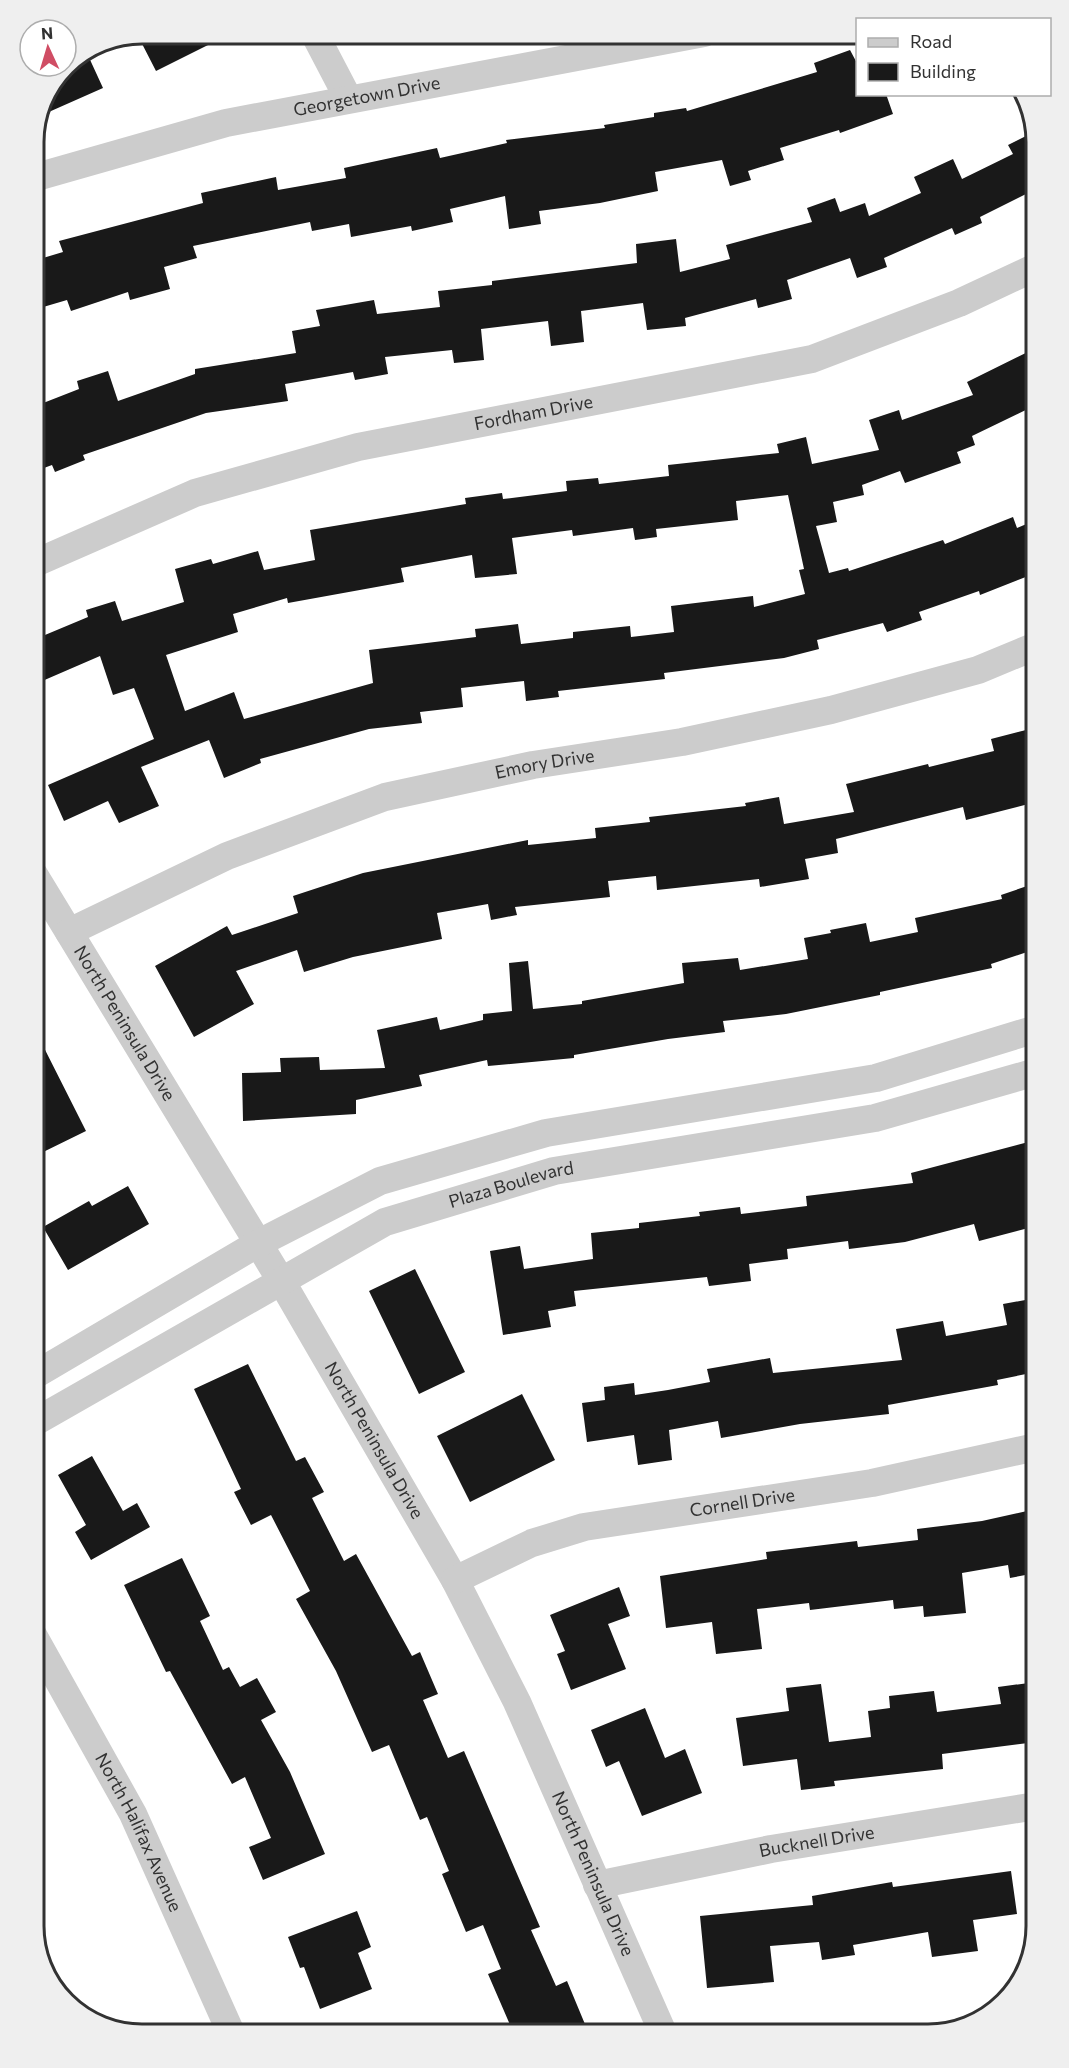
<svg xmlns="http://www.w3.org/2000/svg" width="1069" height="2068" font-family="Commissioner,sans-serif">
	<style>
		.building { fill: #191919; fill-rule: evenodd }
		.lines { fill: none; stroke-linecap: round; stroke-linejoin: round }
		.minor { stroke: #ccc; stroke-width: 28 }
		.labels { text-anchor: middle; stroke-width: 6; stroke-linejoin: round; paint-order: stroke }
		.street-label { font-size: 18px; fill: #323232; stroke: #fff }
		.rim { fill: none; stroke: #323232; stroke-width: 3 }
	</style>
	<rect width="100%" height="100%" fill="#fff"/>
	<!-- building -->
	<path class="building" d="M 142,33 L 232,33 L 156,71 L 137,34 Z
		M 850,50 L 858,65 L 858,94 L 886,94 L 893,114 L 840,133 L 839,130 L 780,148 L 784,160 L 748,171 L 751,180 L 730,186 L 722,160 L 655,172 L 658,191 L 600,203 L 539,211 L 541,224 L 509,229 L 505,196 L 450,209 L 453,222 L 412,231 L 411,226 L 351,237 L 349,224 L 312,231 L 310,222 L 193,246 L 197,258 L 164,267 L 170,289 L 130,300 L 128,292 L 71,311 L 67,300 L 33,310 L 33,261 L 63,252 L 59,241 L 203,203 L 201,193 L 276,177 L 278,190 L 346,178 L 344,168 L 437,148 L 440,158 L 507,143 L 506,140 L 605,128 L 604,125 L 654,117 L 654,113 L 686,108 L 687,111 L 817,72 L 814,63 Z
		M 86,51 L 103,88 L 42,115 L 64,66 Z
		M 1034,132 L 1036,199 L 1032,191 L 980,217 L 982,223 L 955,235 L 952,228 L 884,258 L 887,267 L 857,278 L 850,258 L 787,280 L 792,299 L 758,308 L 756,299 L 685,318 L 686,326 L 647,330 L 643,303 L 581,311 L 584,342 L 551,346 L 548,321 L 481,329 L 484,360 L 454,363 L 452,350 L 385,357 L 388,374 L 355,380 L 353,372 L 285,384 L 288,401 L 206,413 L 83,455 L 85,460 L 55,472 L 52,465 L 33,472 L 33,407 L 79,389 L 77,381 L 108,371 L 118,401 L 195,374 L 195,369 L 296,353 L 292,331 L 320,326 L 316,310 L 374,300 L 377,314 L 440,307 L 438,291 L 492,285 L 492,281 L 637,263 L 636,244 L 676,239 L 680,272 L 730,259 L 726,245 L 812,222 L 807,208 L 835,198 L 840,212 L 865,203 L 869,216 L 921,193 L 914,177 L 953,159 L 962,179 L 1013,154 L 1008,145 Z
		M 1036,348 L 1036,405 L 972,436 L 975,445 L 957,452 L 961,463 L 905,483 L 900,471 L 862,485 L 864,495 L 833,502 L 837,522 L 816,526 L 829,573 L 848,568 L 849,571 L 943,540 L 945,544 L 1013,517 L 1017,528 L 1036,520 L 1036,573 L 980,595 L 979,591 L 919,612 L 922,620 L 887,632 L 883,623 L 817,640 L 819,649 L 784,658 L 664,673 L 665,679 L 558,691 L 559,697 L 526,701 L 524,681 L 461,688 L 463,707 L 420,712 L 422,723 L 369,729 L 260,759 L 261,763 L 224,778 L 209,740 L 141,767 L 159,806 L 119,823 L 108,801 L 64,821 L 48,785 L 154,739 L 134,688 L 113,695 L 100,656 L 33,685 L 33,640 L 88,617 L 86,610 L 115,601 L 122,621 L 184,602 L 175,569 L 211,559 L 213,564 L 258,551 L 264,570 L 315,560 L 310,530 L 466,504 L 465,498 L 502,493 L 503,499 L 567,491 L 566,481 L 598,478 L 599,484 L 669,476 L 668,465 L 779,453 L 777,444 L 806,437 L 812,464 L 879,450 L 869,420 L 899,410 L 902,420 L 973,395 L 967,382 ZM 788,495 L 804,569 L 799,570 L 805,594 L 754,607 L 753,596 L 671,606 L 674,632 L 631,637 L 630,626 L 573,632 L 573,638 L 521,644 L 518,624 L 475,629 L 476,637 L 369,650 L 373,683 L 244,719 L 234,692 L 185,711 L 166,655 L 238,632 L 233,614 L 287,598 L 288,603 L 404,582 L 401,568 L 472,555 L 475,578 L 517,574 L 512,538 L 572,530 L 573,536 L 633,528 L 635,540 L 657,537 L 656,529 L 738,520 L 736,501 Z
		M 1026,730 L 1036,769 L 1036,802 L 966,820 L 963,807 L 836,839 L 838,853 L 805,859 L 809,879 L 760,887 L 759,879 L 657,890 L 656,876 L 608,881 L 610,897 L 515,907 L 517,915 L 491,920 L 488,904 L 437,913 L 442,939 L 353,957 L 304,972 L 297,950 L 236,971 L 254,1004 L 194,1037 L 155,966 L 227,926 L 232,935 L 298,913 L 293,896 L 363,873 L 528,840 L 528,845 L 596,838 L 595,828 L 650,822 L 649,817 L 746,806 L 745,803 L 779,797 L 784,824 L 854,812 L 846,784 L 928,764 L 929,767 L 994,751 L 991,739 Z
		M 1036,883 L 1036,949 L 991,964 L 992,968 L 880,992 L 880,995 L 786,1014 L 723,1021 L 725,1032 L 668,1039 L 574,1055 L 574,1058 L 488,1066 L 487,1060 L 419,1075 L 422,1086 L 356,1100 L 356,1114 L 243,1121 L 242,1073 L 281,1072 L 280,1058 L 319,1057 L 320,1070 L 385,1068 L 377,1030 L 437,1017 L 440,1030 L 483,1020 L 483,1014 L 512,1011 L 509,963 L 528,961 L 533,1009 L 582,1004 L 582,1001 L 684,983 L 682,963 L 738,958 L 740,970 L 808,959 L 804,938 L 831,933 L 830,930 L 866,923 L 870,942 L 918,932 L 915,918 L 1002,899 L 1001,895 Z
		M 33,1026 L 86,1131 L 33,1157 Z
		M 1036,1140 L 1036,1226 L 979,1241 L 974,1224 L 905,1242 L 849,1249 L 848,1241 L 787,1249 L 788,1259 L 749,1264 L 751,1281 L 709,1286 L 707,1277 L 574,1291 L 576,1306 L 548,1311 L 551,1327 L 503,1335 L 490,1251 L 520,1246 L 524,1269 L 593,1259 L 591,1233 L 639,1228 L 639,1223 L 700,1216 L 699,1212 L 740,1207 L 741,1214 L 807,1206 L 806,1196 L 913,1183 L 911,1173 Z
		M 128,1186 L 149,1224 L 68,1270 L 43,1227 L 89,1201 L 92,1206 Z
		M 415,1269 L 465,1372 L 419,1394 L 369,1291 Z
		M 1036,1298 L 1036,1372 L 997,1380 L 998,1385 L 888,1405 L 889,1414 L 800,1424 L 721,1438 L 718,1421 L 669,1430 L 672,1460 L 638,1465 L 634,1435 L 587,1442 L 582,1403 L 605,1400 L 604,1387 L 634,1383 L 635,1395 L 668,1390 L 710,1382 L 707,1369 L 770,1358 L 773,1373 L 902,1360 L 896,1329 L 943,1321 L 946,1336 L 1007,1325 L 1003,1304 Z
		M 248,1364 L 296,1461 L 305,1457 L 324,1492 L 312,1498 L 344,1561 L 356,1554 L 412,1656 L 420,1652 L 438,1694 L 423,1700 L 448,1758 L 464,1751 L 540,1927 L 531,1930 L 556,1986 L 567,1981 L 587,2029 L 573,2035 L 532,2035 L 529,2028 L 514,2034 L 488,1974 L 501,1969 L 483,1925 L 466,1932 L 442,1874 L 449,1871 L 427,1817 L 420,1820 L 389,1745 L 372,1752 L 336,1671 L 296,1599 L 310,1591 L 271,1515 L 251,1525 L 234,1492 L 241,1489 L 194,1389 Z
		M 522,1394 L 555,1460 L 470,1502 L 437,1436 Z
		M 92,1456 L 123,1511 L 137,1503 L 150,1527 L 91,1560 L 75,1532 L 86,1525 L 58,1475 Z
		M 1036,1509 L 1036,1573 L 1010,1578 L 1008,1565 L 962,1573 L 966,1613 L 924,1617 L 923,1606 L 894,1609 L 893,1600 L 810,1610 L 809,1603 L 757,1609 L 762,1649 L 716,1654 L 712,1622 L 666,1628 L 660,1576 L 767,1559 L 766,1552 L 857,1541 L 858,1547 L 918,1540 L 917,1529 L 982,1521 Z
		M 182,1558 L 210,1616 L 200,1621 L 223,1670 L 229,1667 L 240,1687 L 257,1678 L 276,1712 L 261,1720 L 290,1772 L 325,1854 L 263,1880 L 249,1847 L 271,1838 L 245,1777 L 232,1784 L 170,1671 L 166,1672 L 124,1585 Z
		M 619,1587 L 630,1616 L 608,1624 L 626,1669 L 571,1690 L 557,1654 L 565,1651 L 550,1615 Z
		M 1036,1682 L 1036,1742 L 942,1754 L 943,1769 L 834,1781 L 835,1786 L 801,1790 L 797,1759 L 743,1766 L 736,1718 L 789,1711 L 786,1688 L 821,1684 L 829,1742 L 871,1737 L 868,1711 L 890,1708 L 889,1696 L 934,1691 L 937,1712 L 1001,1704 L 998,1687 Z
		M 645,1708 L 665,1758 L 685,1749 L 702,1793 L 642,1816 L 619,1761 L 606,1767 L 591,1730 Z
		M 1011,1871 L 1017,1914 L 973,1920 L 978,1951 L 932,1957 L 928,1932 L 853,1945 L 855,1955 L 822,1960 L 819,1942 L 770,1946 L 774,1982 L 707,1988 L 700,1916 L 813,1905 L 812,1896 L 892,1882 L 893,1887 Z
		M 357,1911 L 371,1947 L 358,1953 L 372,1989 L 320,2009 L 304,1967 L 300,1968 L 288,1937 Z"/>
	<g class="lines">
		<!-- minor -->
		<g class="minor">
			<path d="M 314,33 L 348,98"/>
			<path id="s1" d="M 33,178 L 226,123 L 704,33"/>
			<path id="s2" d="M 33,564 L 195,493 L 358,447 L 812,359 L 959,303 L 1036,267"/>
			<path id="s3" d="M 33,873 L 286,1289 L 455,1580 L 517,1702 L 664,2035"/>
			<path id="s4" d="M 69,932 L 227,856 L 385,797 L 533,765 L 682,742 L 831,710 L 978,670 L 1036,646"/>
			<path d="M 33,1376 L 257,1244 L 380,1181 L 546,1133 L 876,1078 L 1036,1029"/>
			<path id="s5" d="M 33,1423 L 385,1222 L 554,1171 L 875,1118 L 1036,1072"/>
			<path id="s6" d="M 455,1580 L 532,1543 L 584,1527 L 872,1483 L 1036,1447"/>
			<path id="s7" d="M 33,1635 L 133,1814 L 232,2035"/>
			<path id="s8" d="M 597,1885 L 771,1849 L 1036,1806"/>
		</g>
	</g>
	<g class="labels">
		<!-- street labels -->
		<g class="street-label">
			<text dy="6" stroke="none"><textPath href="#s1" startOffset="344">Georgetown Drive</textPath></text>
			<text dy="6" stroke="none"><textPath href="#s2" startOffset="525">Fordham Drive</textPath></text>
			<text dy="6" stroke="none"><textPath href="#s4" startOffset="507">Emory Drive</textPath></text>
			<text dy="6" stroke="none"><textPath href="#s3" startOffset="176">North Peninsula Drive</textPath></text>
			<text dy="6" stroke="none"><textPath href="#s5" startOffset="537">Plaza Boulevard</textPath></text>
			<text dy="6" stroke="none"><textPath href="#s3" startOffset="662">North Peninsula Drive</textPath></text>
			<text dy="6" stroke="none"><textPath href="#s6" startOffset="300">Cornell Drive</textPath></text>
			<text dy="6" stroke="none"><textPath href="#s7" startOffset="224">North Halifax Avenue</textPath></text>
			<text dy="6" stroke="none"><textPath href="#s8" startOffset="224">Bucknell Drive</textPath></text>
			<text dy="6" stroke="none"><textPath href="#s3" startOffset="1148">North Peninsula Drive</textPath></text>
		</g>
	</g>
	<!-- crop -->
	<path d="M0 0H1069V2068H0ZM142 44H928A98 98 0 0 1 1026 142V1926A98 98 0 0 1 928 2024H142A98 98 0 0 1 44 1926V142A98 98 0 0 1 142 44Z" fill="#efefef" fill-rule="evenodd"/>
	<path class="rim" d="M142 44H928A98 98 0 0 1 1026 142V1926A98 98 0 0 1 928 2024H142A98 98 0 0 1 44 1926V142A98 98 0 0 1 142 44Z"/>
	<!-- legend -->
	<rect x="856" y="18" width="195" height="78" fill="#ffffff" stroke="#adadad" stroke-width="1.5"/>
	<rect x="868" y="38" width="30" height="9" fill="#cccccc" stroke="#adadad" stroke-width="1.5"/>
	<text x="910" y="48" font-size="18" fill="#323232">Road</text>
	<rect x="868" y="63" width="30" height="18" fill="#191919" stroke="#adadad" stroke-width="1.5"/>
	<text x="910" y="78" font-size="18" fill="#323232">Building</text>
	<!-- north arrow -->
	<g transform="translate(48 48) rotate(356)"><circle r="28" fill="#ffffff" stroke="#adadad" stroke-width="1.5"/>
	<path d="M0-4.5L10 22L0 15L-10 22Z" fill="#d04d64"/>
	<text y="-9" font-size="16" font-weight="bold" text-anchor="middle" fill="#323232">N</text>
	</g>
</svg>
